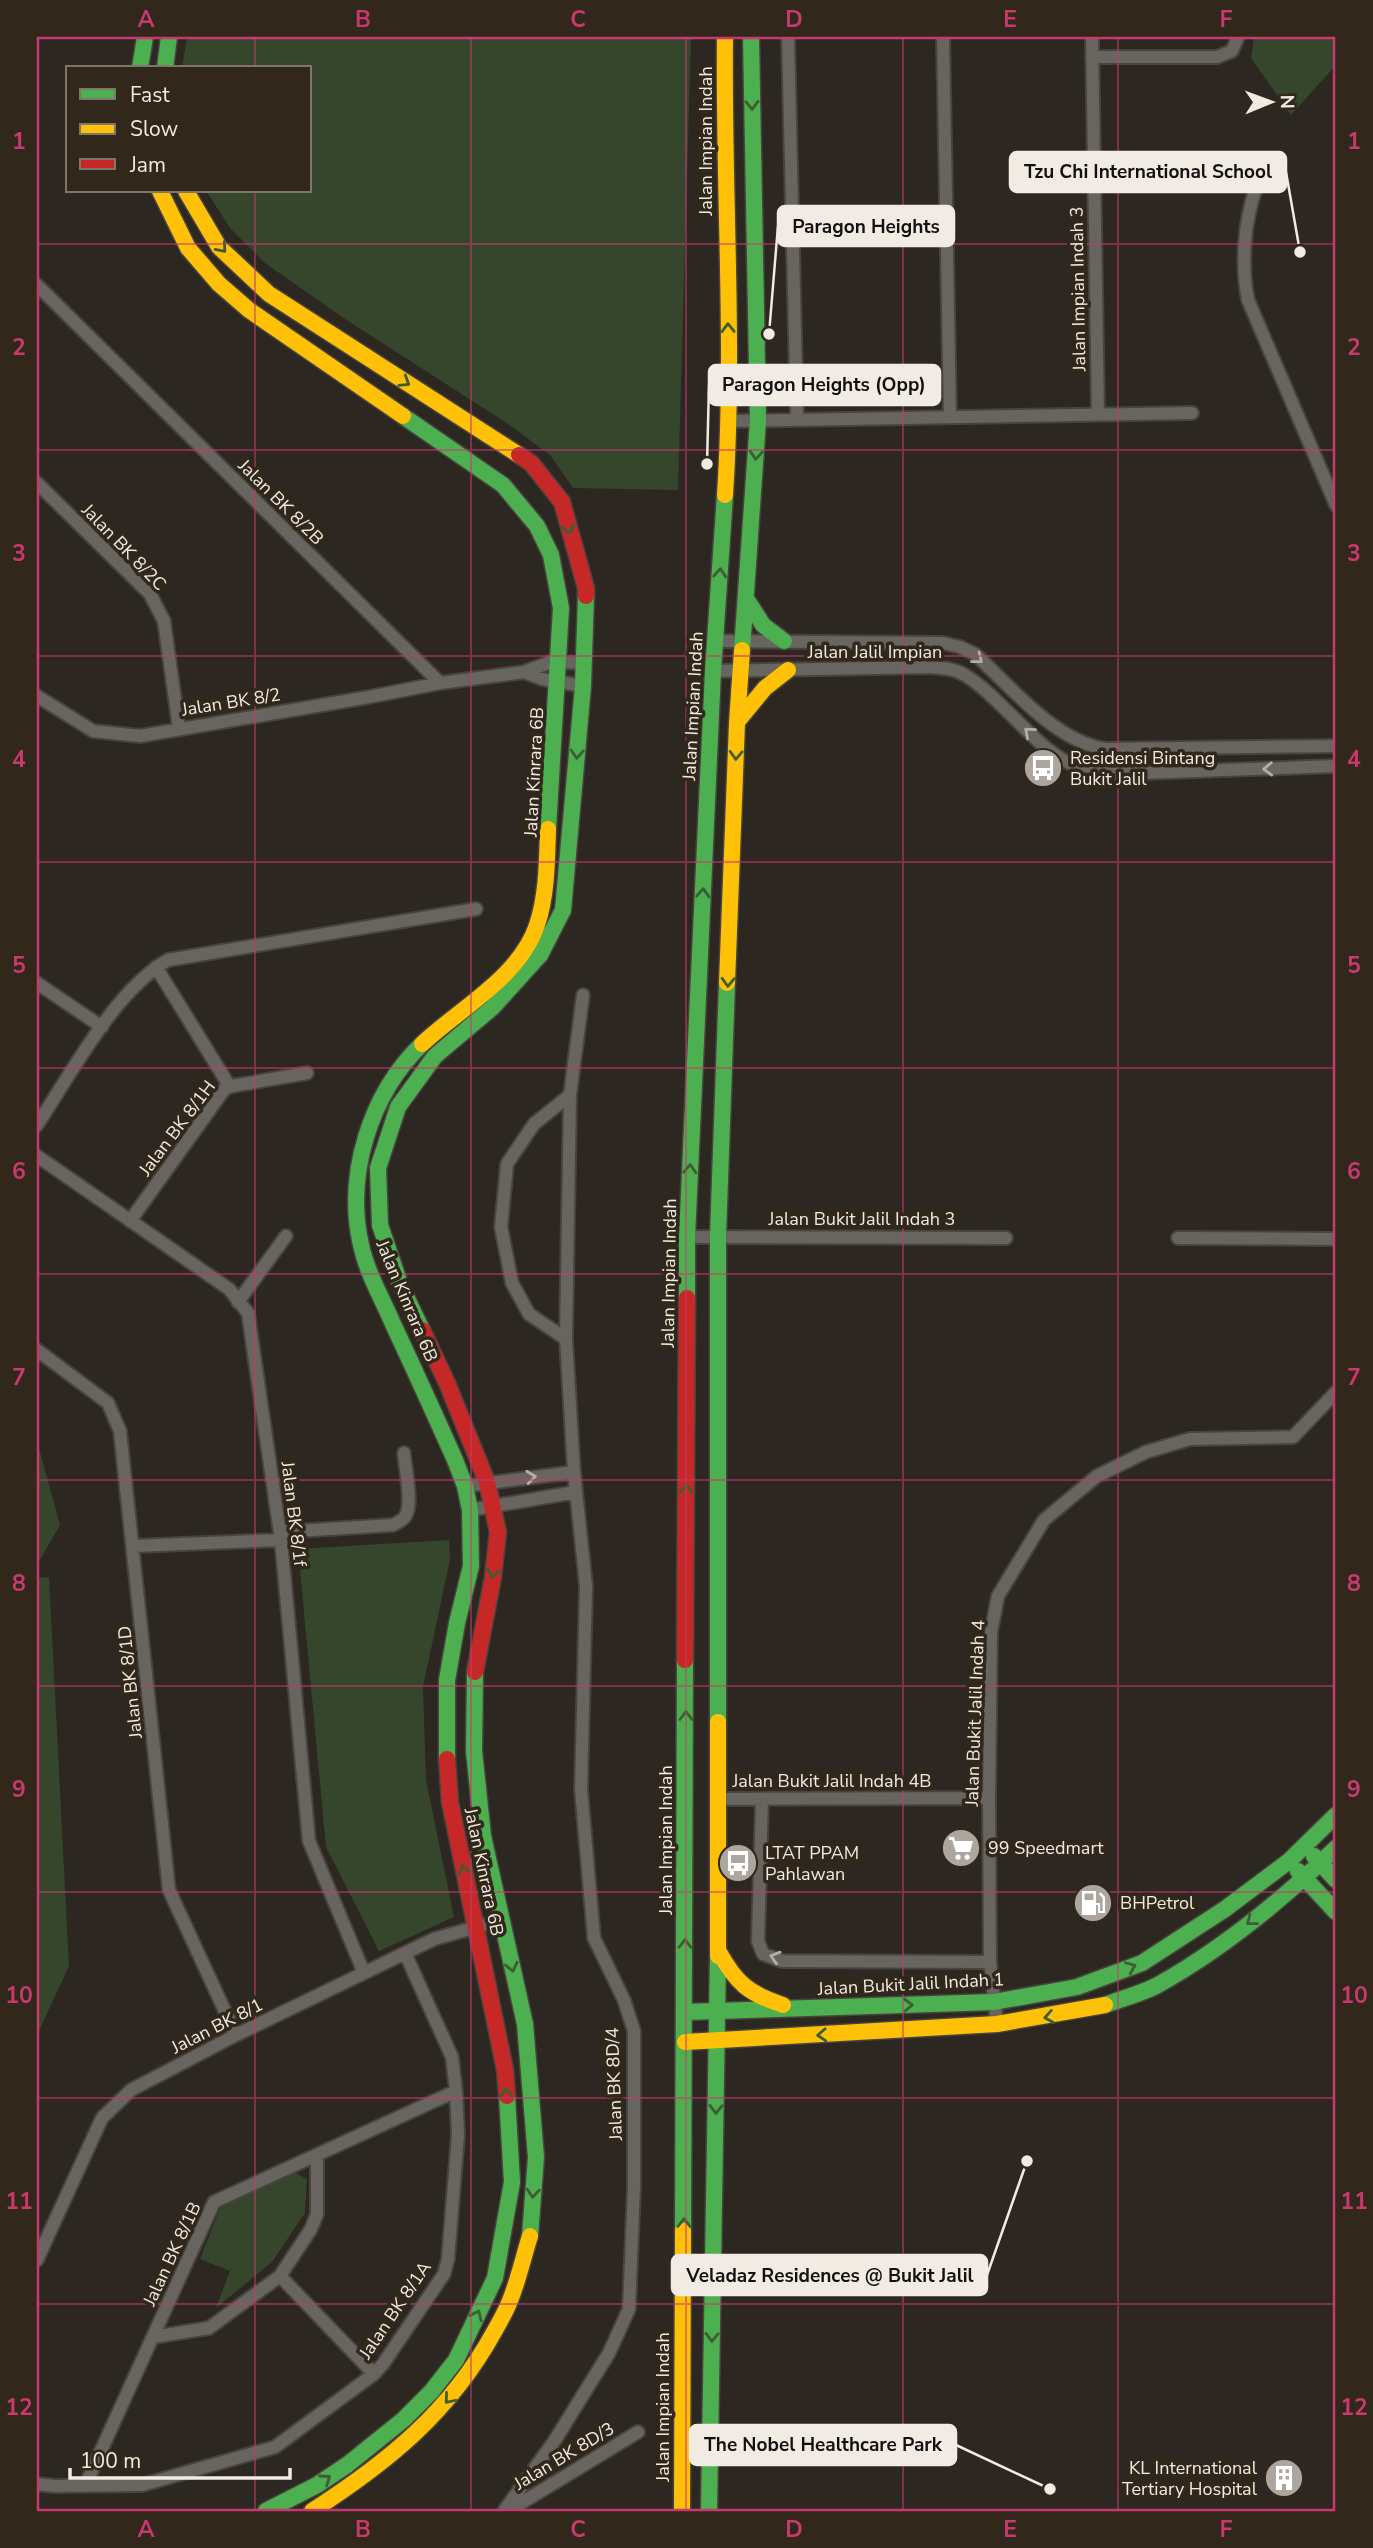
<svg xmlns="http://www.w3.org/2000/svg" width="1373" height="2548" font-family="'Nunito Sans',sans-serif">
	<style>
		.green { fill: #35462d }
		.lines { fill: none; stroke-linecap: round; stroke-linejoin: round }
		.street-casing { stroke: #48443d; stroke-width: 16 }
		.fast-casing { stroke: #48443d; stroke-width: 19 }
		.slow-casing { stroke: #48443d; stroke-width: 19 }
		.jam-casing { stroke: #48443d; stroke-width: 19 }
		.street { stroke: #68645f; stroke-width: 12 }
		.fast { stroke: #4caf50; stroke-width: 16 }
		.slow { stroke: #ffc107; stroke-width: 16 }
		.jam { stroke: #c62828; stroke-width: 16 }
		.oneway { stroke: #3c5e30 }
		.oneway2 { stroke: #b3aea8 }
		.grid { fill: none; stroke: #c9386f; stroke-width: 2; stroke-opacity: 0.55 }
		.labels { text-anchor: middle; stroke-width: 7; stroke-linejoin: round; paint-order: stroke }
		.street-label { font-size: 18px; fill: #f1ebe3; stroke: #31281b }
		.poi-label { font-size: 18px; fill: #f1ebe3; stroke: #31281b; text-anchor: start }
		.leader { fill: none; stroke: #f1ebe3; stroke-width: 2.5 }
		.callout-dot { fill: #f1ebe3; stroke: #31281b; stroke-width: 2.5 }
		.callout { fill: #f1ebe3; stroke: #f1ebe3; stroke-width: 2.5 }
		.callout-label { font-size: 19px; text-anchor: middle; font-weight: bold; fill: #111 }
		.neatline { fill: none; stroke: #c9386f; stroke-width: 2.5 }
		.grid-label { font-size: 23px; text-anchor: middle; font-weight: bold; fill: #c9386f }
	</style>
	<rect width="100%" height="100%" fill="#2c2720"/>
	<!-- green -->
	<path class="green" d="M 187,37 L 691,37 L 678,490 L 573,488 L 550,455 L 511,426 L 345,319 L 265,263 L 230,228 L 206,191 L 310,191 L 310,68 L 182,68 Z
		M 1254,37 L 1336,37 L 1336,65 L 1291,115 L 1251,58 Z
		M 37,1441 L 60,1525 L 37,1565 Z
		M 449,1540 L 450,1559 L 423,1687 L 426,1780 L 454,1917 L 379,1951 L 326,1847 L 298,1549 Z
		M 49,1577 L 69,1966 L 37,2035 L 37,1578 Z
		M 296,2173 L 307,2179 L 305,2213 L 272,2262 L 216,2308 L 230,2271 L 200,2259 L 221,2206 Z"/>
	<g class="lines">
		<!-- street casing -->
		<g class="street-casing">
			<path id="street" d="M 788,37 L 797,419
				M 943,37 L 950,417
				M 1092,37 L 1098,415
				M 1092,57 L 1217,57 L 1232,51 L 1238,37
				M 1256,188 C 1244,222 1241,265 1248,300 L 1336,505
				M 37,285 L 440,683
				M 730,421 L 1192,413
				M 37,483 L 150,594 L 164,621 L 179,728
				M 715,641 L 943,643 L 960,647 L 975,654 C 1012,688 1056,742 1106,749 L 1336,746
				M 713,671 L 931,667 C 938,668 946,668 953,670 C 985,678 1030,743 1065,761 C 1082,770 1098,772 1116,774 L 1336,766
				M 524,672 L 542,679 L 583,686
				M 37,696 L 93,731 L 140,736 L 369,697 L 440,683 L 524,672 L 551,662 L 584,663
				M 156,967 L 230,1087
				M 37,983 L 102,1027
				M 37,1125 C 71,1074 115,990 168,960 L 476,909
				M 37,1156 L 229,1289 L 248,1313 L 281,1540 L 309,1841 L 364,1973
				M 130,1221 L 226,1087 L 307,1073
				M 687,1237 L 1006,1238
				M 1178,1238 L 1336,1239
				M 238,1302 L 286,1236
				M 566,1339 L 529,1314 L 512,1283 L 501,1227 L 507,1164 L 534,1124 L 570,1095
				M 37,1350 L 108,1403 L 120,1431 L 169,1890 L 236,2035
				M 465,1486 L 574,1472
				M 470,1510 L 576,1492
				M 280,1532 L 393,1525 C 398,1522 404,1520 406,1515 C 413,1502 405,1468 404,1453
				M 134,1546 L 281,1540
				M 718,1799 L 989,1798
				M 762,1799 L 758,1941 L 763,1954 L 782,1961 L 990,1962
				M 997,2024 L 990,1962 L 989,1798 L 991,1632 L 998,1596 L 1044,1520 L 1097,1476 L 1146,1452 L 1190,1439 L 1293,1437 L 1336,1392
				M 37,2260 L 102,2118 L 131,2090 L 236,2035 L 434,1939 L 501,1920
				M 280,2276 L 374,2374
				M 153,2337 L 209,2328 L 280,2276 L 311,2229 L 317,2214 L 317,2155
				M 37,2484 L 54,2486 L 142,2485 L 275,2447 L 374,2374 L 383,2364 L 444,2274 L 448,2259 L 458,2135 L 456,2091 L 452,2057 L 405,1953
				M 85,2486 L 214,2202 L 456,2091
				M 504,2511 L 555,2440 L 609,2353 L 629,2309 L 634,2186 L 634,2031 L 624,2000 L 594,1938 L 581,1789 L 586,1586 L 574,1472 L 566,1339 L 570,1095 L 583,995
				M 508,2511 L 638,2432"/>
		</g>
		<!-- fast casing -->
		<g class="fast-casing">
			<path id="fast" d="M 140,68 L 145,37
				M 165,68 L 169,37
				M 403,416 L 503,485 L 537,526 L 551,555 L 561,608 L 548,829
				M 747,600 L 763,625 L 784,641
				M 742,650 L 758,420 L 751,37
				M 422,1044 C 370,1094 345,1175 361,1245 C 367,1273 382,1298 393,1324 C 414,1369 435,1415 455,1460 L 465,1486 L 470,1510 L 471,1566 L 457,1623 L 447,1680 L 447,1759
				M 687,1298 L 687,1237 L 713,671 L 725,495
				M 422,1330 L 400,1284 L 380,1225 L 378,1168 L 398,1107 L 435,1056 L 493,1007 L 540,955 L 563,910 L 583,686 L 586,596
				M 475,1672 L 474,1751 L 483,1836 L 525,2024 L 536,2157 L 530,2236
				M 718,1722 L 718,1236 L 727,983
				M 1314,1856 L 1336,1880
				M 1298,1871 L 1336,1912
				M 1105,2005 C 1121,1999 1140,1994 1156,1986 C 1221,1950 1282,1900 1336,1848
				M 685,2012 L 994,2002 L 1077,1987 L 1142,1963 L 1225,1909 L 1289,1861 L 1336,1815
				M 683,2231 L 685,1660
				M 266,2511 L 317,2485 L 347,2465 L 403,2420 L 431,2392 L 456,2360 L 495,2278 L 512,2182 L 507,2096
				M 709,2511 L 718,1956"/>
		</g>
		<!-- slow casing -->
		<g class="slow-casing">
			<path id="slow" d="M 160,191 L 188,248 L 219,284 L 249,310 L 403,416
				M 186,191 L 219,247 L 269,294 L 519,455
				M 725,495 C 735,343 723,189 725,37
				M 737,722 L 765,688 L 788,670
				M 727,983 L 737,723 L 742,650
				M 422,1044 C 460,1008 519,978 537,925 C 547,895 547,861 548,829
				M 718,1722 L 718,1956
				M 719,1952 C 736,1983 749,1994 783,2005
				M 685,2042 L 997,2024 L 1105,2005
				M 312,2511 C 388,2462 450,2412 494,2332 C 499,2323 505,2313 509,2303 C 518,2282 523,2258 530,2236
				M 682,2511 L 683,2231"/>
		</g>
		<!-- jam casing -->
		<g class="jam-casing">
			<path id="jam" d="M 519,455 L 531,463 L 562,502 L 586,588 L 586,596
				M 422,1330 L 447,1383 L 487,1482 L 498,1532 L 493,1577 L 475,1672
				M 685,1660 L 687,1298
				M 447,1759 L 450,1802 L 505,2070 L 507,2096"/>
		</g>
		<!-- street -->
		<use href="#street" class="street"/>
		<!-- fast -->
		<use href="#fast" class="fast"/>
		<!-- slow -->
		<use href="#slow" class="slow"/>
		<!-- jam -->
		<use href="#jam" class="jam"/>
	</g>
	<!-- one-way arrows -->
	<defs><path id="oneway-chevron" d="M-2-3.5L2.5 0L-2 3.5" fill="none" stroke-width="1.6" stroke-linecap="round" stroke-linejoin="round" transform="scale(1.75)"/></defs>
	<g class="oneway">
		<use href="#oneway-chevron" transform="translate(752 105) rotate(89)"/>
		<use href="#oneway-chevron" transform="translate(222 248) rotate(49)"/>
		<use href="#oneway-chevron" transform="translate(728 328) rotate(-91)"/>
		<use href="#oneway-chevron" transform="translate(405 382) rotate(32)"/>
		<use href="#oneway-chevron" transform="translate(756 455) rotate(94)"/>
		<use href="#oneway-chevron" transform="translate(569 529) rotate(74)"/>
		<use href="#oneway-chevron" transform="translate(720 573) rotate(-86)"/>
		<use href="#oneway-chevron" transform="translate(577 754) rotate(94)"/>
		<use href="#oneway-chevron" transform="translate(736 755) rotate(92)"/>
		<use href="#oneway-chevron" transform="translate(703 893) rotate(-87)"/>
		<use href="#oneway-chevron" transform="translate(728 982) rotate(92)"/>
		<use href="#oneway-chevron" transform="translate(690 1169) rotate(-87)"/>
		<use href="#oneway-chevron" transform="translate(686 1489) rotate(-90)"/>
		<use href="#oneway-chevron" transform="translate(493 1573) rotate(98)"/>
		<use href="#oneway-chevron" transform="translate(686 1716) rotate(-90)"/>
		<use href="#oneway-chevron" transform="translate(464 1870) rotate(-102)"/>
		<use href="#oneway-chevron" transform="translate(1251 1921) rotate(142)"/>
		<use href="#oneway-chevron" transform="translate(685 1944) rotate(-90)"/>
		<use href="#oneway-chevron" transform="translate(512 1967) rotate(77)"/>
		<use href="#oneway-chevron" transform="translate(1131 1967) rotate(-23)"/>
		<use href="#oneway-chevron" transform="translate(908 2005) rotate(-2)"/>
		<use href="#oneway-chevron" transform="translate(1049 2017) rotate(170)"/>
		<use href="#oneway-chevron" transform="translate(822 2035) rotate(177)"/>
		<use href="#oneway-chevron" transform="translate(506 2093) rotate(-94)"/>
		<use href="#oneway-chevron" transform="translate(716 2109) rotate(91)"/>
		<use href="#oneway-chevron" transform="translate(533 2193) rotate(95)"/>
		<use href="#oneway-chevron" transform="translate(684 2223) rotate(-90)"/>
		<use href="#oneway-chevron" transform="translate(477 2315) rotate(-65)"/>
		<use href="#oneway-chevron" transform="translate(712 2337) rotate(91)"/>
		<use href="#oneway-chevron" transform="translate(449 2399) rotate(130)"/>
		<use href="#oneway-chevron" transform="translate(326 2479) rotate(-35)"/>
	</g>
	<g class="oneway2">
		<use href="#oneway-chevron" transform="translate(978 659) rotate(38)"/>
		<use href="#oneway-chevron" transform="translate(1029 732) rotate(-139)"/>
		<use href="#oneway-chevron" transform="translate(1268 769) rotate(178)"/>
		<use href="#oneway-chevron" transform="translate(531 1477) rotate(-6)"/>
		<use href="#oneway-chevron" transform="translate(775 1957) rotate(-163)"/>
	</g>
	<!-- grid -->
	<path class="grid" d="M 255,37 L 255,68M 471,37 L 471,2511M 686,37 L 686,2511M 903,37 L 903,2511M 1118,37 L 1118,2511M 255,191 L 255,2511M 37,244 L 1336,244M 37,450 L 1336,450M 37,656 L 1336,656M 37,862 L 1336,862M 37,1068 L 1336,1068M 37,1274 L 1336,1274M 37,1480 L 1336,1480M 37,1686 L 1336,1686M 37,1892 L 1336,1892M 37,2098 L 1336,2098M 37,2304 L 1336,2304"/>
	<!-- icons -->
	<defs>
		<g id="bus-disc" transform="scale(2.0125)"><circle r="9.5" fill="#aca69f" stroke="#31281b"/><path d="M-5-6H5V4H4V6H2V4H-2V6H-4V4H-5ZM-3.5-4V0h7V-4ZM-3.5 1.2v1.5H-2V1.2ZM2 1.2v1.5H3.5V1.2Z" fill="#fff"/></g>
		<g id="supermarket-disc" transform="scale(2.0125)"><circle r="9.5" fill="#aca69f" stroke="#31281b"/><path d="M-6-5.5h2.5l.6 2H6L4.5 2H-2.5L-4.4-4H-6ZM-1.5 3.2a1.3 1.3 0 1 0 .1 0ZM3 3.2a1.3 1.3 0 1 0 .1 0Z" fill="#fff"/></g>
		<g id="fuel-disc" transform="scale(2.0125)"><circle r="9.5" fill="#aca69f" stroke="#31281b"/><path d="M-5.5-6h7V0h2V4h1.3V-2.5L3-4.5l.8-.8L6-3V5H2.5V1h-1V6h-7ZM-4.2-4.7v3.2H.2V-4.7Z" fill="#fff"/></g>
		<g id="building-disc" transform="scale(2.0125)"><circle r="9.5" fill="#aca69f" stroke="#31281b"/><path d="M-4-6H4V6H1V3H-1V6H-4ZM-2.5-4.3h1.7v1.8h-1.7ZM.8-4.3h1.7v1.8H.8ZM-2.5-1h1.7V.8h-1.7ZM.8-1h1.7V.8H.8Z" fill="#fff"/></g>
	</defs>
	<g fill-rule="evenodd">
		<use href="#bus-disc" x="1043" y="768"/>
		<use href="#supermarket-disc" x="961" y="1848"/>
		<use href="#bus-disc" x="738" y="1863"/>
		<use href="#fuel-disc" x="1093" y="1903"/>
		<use href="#building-disc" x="1284" y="2478"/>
	</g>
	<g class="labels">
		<!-- street labels -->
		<g class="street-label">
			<text transform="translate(706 141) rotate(-90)" y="6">Jalan Impian Indah</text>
			<text transform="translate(1078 289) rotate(-91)" y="6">Jalan Impian Indah 3</text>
			<text transform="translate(281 502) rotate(45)" y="6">Jalan BK 8/2B</text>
			<text transform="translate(124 547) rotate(46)" y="6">Jalan BK 8/2C</text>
			<text x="875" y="658">Jalan Jalil Impian</text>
			<text transform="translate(231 702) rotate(-9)" y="6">Jalan BK 8/2</text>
			<text transform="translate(693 706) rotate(-87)" y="6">Jalan Impian Indah</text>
			<text transform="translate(534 772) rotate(-87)" y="6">Jalan Kinrara 6B</text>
			<text transform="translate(177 1128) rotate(-53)" y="6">Jalan BK 8/1H</text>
			<text x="862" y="1225">Jalan Bukit Jalil Indah 3</text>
			<text transform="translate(669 1273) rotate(-89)" y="6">Jalan Impian Indah</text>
			<text transform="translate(407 1301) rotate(67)" y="6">Jalan Kinrara 6B</text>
			<text transform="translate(294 1514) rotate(83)" y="6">Jalan BK 8/1f</text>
			<text transform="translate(130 1682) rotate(-96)" y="6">Jalan BK 8/1D</text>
			<text transform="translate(975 1713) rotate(-88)" y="6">Jalan Bukit Jalil Indah 4</text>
			<text x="832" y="1787">Jalan Bukit Jalil Indah 4B</text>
			<text transform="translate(666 1840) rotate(-90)" y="6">Jalan Impian Indah</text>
			<text transform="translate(484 1872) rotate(78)" y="6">Jalan Kinrara 6B</text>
			<text transform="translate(911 1984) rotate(-3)" y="6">Jalan Bukit Jalil Indah 1</text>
			<text transform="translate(217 2026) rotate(-27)" y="6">Jalan BK 8/1</text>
			<text transform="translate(614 2084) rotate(-92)" y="6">Jalan BK 8D/4</text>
			<text transform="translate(172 2254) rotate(-65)" y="6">Jalan BK 8/1B</text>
			<text transform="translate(395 2310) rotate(-56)" y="6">Jalan BK 8/1A</text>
			<text transform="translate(663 2407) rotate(-90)" y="6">Jalan Impian Indah</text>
			<text transform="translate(564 2456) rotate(-31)" y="6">Jalan BK 8D/3</text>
		</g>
		<!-- poi labels -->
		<g class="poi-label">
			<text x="1070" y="764">Residensi Bintang<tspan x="1070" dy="21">Bukit Jalil</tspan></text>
			<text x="988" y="1854">99 Speedmart</text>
			<text x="765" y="1859">LTAT PPAM<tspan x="765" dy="21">Pahlawan</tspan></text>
			<text x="1120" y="1909">BHPetrol</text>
			<text x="1257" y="2474" text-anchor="end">KL International<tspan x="1257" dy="21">Tertiary Hospital</tspan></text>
		</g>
	</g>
	<!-- callouts -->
	<path class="leader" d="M1300 252L1286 172M769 334L778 226M707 464L709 385M1027 2161L987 2275M1050 2489L956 2445"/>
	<g class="callout-dot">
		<circle cx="1300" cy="252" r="7"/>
		<circle cx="769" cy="334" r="7"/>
		<circle cx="707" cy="464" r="7"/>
		<circle cx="1027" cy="2161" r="7"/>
		<circle cx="1050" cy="2489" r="7"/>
	</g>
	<g class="callout">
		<rect x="1010" y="152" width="276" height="40" rx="7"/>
		<rect x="778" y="206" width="176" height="40" rx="7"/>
		<rect x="709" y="365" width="231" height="40" rx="7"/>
		<rect x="672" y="2255" width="315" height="40" rx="7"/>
		<rect x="690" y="2425" width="266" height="40" rx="7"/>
	</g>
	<g class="callout-label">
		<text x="1148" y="178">Tzu Chi International School</text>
		<text x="866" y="233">Paragon Heights</text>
		<text x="824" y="391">Paragon Heights (Opp)</text>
		<text x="830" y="2282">Veladaz Residences @ Bukit Jalil</text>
		<text x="823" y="2451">The Nobel Healthcare Park</text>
	</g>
	<!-- border -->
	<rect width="1373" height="2548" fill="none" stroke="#31281b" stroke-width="77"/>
	<!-- legend -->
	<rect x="66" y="66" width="245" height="126" fill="#31281b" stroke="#7e766b" stroke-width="2"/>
	<rect x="80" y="89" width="35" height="10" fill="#4caf50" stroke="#7e766b" stroke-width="2"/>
	<text x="130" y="102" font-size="21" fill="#f1ebe3">Fast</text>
	<rect x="80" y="124" width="35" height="10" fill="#ffc107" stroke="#7e766b" stroke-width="2"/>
	<text x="130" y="136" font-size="21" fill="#f1ebe3">Slow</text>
	<rect x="80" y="159" width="35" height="10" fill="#c62828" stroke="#7e766b" stroke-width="2"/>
	<text x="130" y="172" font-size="21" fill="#f1ebe3">Jam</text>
	<!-- north arrow -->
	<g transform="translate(1271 102) rotate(89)" stroke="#31281b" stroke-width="5" paint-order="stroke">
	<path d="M0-5L12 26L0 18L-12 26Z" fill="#f1ebe3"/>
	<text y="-10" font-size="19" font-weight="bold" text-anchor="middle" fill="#f1ebe3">N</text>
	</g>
	<!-- scale -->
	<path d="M70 2468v10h220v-10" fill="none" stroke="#f1ebe3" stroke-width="3.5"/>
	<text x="80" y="2468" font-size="21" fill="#f1ebe3" stroke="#31281b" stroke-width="5" paint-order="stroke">100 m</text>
	<rect x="38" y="38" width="1296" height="2472" class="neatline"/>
	<g class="grid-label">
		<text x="146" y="27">A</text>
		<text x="363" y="27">B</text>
		<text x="578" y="27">C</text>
		<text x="794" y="27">D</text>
		<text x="1010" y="27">E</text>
		<text x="1226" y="27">F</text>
		<text x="19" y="149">1</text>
		<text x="1354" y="149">1</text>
		<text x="19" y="355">2</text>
		<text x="1354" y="355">2</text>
		<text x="19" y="561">3</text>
		<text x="1354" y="561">3</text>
		<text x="19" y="767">4</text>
		<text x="1354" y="767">4</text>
		<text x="19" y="973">5</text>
		<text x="1354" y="973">5</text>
		<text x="19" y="1179">6</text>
		<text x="1354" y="1179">6</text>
		<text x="19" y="1385">7</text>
		<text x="1354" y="1385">7</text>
		<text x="19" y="1591">8</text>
		<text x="1354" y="1591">8</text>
		<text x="19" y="1797">9</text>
		<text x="1354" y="1797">9</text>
		<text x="19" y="2003">10</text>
		<text x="1354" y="2003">10</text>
		<text x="19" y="2209">11</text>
		<text x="1354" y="2209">11</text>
		<text x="19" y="2415">12</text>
		<text x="1354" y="2415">12</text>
		<text x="146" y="2537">A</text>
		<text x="363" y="2537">B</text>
		<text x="578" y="2537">C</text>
		<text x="794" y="2537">D</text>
		<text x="1010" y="2537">E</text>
		<text x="1226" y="2537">F</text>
	</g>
</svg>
